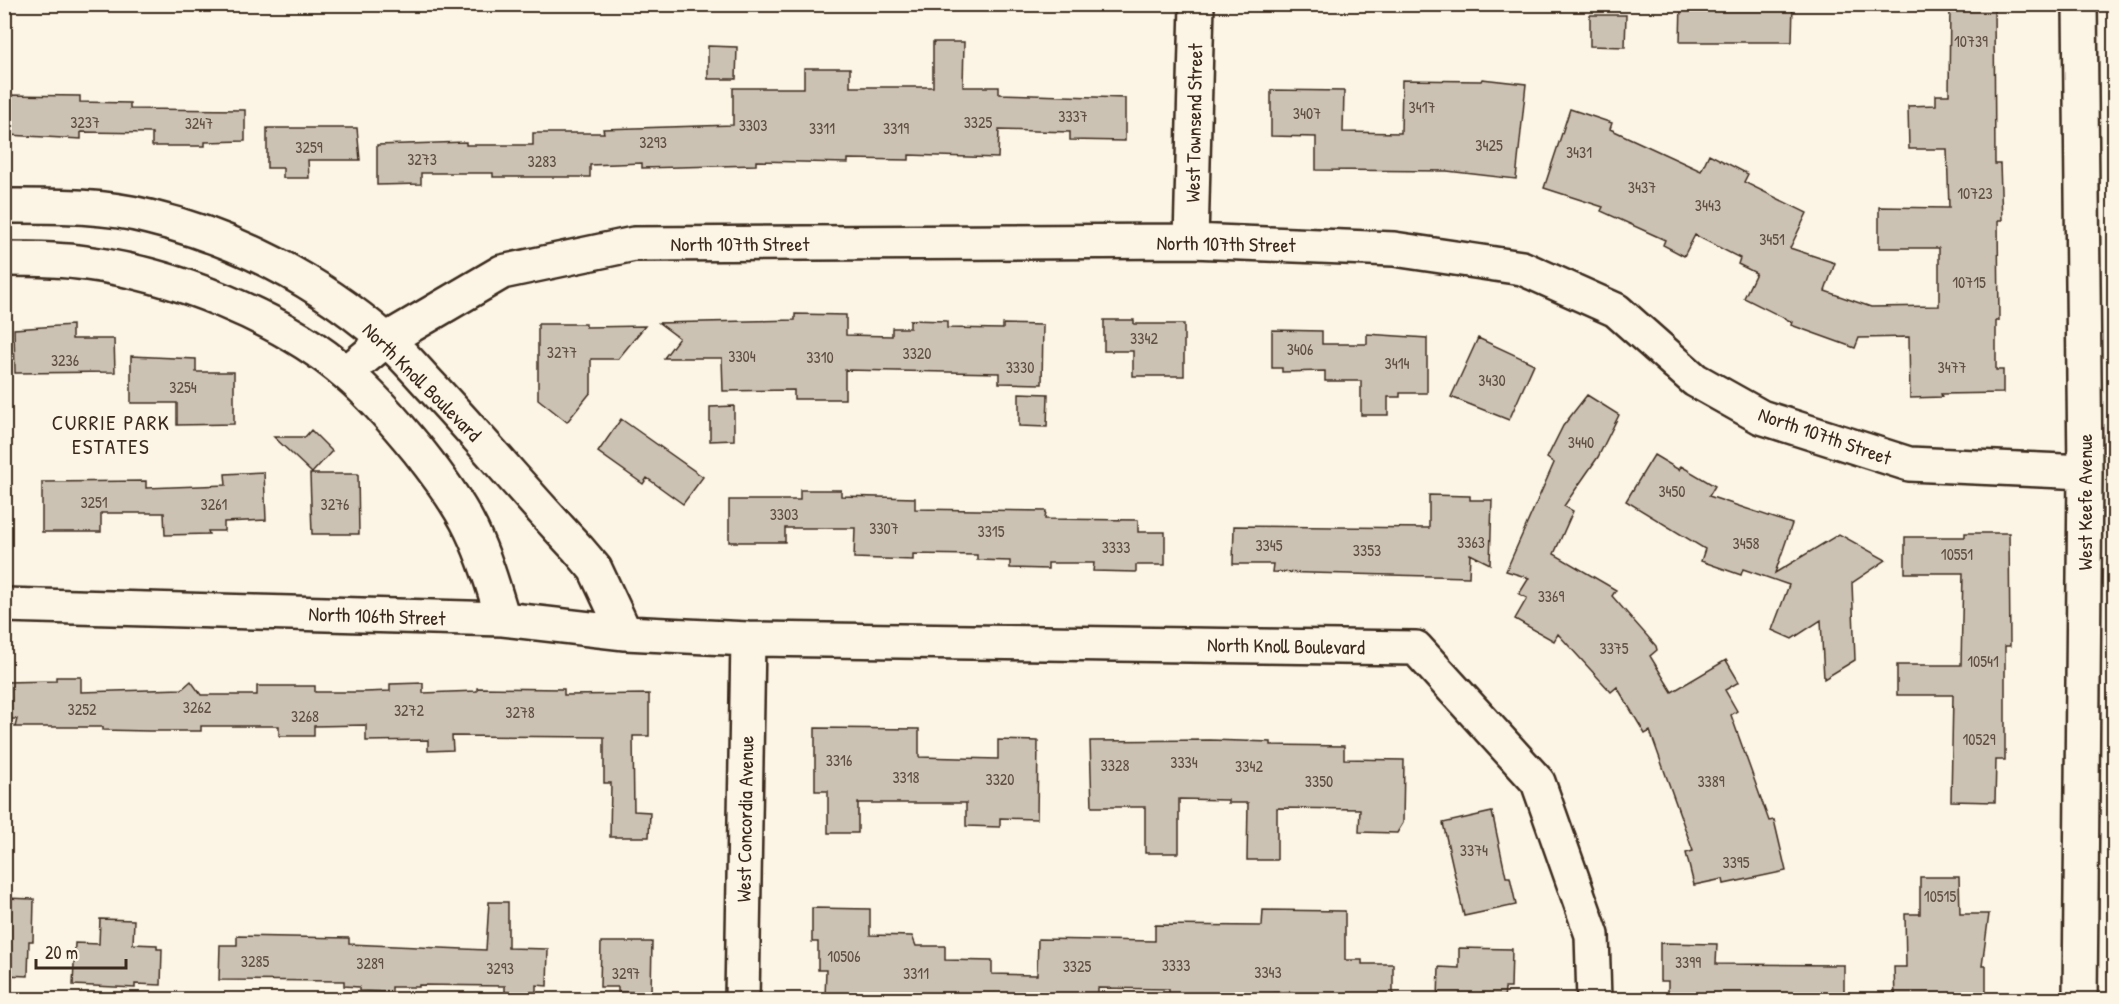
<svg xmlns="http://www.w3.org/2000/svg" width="2119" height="1004" font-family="'Patrick Hand',sans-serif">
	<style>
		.building { fill: #ccc2b3; stroke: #3b2a1e; stroke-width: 1.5 }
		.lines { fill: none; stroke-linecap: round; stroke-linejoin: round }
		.minor-casing { stroke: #3b2a1e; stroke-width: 38 }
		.minor { stroke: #fcf5e5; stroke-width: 33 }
		.labels { text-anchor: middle; stroke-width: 4.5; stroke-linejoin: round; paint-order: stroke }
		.number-label { font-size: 16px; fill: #5f5043 }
		.street-label { font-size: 20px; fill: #3b2a1e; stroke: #fcf5e5 }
		.neighbourhood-label { font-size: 21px; letter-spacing: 1.5px; fill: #3b2a1e; stroke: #fcf5e5 }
	</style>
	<rect width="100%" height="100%" fill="#fcf5e5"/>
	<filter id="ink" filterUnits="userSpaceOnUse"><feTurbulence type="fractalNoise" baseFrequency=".0167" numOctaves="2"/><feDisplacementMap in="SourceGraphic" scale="12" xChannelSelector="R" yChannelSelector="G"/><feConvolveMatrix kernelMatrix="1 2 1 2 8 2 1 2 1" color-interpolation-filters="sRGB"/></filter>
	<g filter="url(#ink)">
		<!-- building -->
		<path class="building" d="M 1681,4 L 1793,4 L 1792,42 L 1680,42 Z
			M 1950,4 L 1994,4 L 1995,164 L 2000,164 L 2002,220 L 1998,220 L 1999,321 L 1996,321 L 1996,370 L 2003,370 L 2003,393 L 1941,394 L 1942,397 L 1910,398 L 1909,337 L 1859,338 L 1855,348 L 1791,325 L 1792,322 L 1744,298 L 1756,273 L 1738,264 L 1740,258 L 1695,235 L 1684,256 L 1663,245 L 1665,240 L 1601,211 L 1603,207 L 1544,188 L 1570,109 L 1612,123 L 1610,129 L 1701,171 L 1709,154 L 1748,174 L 1744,182 L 1807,213 L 1790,248 L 1835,263 L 1825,291 L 1871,307 L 1939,306 L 1939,248 L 1879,248 L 1879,207 L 1949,208 L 1947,149 L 1909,149 L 1908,106 L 1936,105 L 1936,95 L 1949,95 Z
			M 1590,15 L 1626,15 L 1625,47 L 1590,46 Z
			M 933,42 L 964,42 L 963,87 L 999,87 L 999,94 L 1125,98 L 1125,141 L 1070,140 L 1070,132 L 999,130 L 998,158 L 909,155 L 909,160 L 848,159 L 848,163 L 756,161 L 756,165 L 642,168 L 642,163 L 590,165 L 590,177 L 493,177 L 493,173 L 421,173 L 421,184 L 377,185 L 377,145 L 466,142 L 466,145 L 533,145 L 533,133 L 604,133 L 603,129 L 733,125 L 733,88 L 804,88 L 804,68 L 850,68 L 850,87 L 933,87 Z
			M 708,46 L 737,47 L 736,79 L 708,79 Z
			M 1482,79 L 1526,84 L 1516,179 L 1447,171 L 1316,170 L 1316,137 L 1271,136 L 1271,90 L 1344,91 L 1343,132 L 1401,133 L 1402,80 L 1481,81 Z
			M 4,95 L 80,96 L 80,102 L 130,103 L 130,109 L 245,110 L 245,141 L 205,142 L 205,146 L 152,146 L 152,133 L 81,132 L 81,139 L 8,135 L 4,133 Z
			M 267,128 L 357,128 L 360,160 L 308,160 L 309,178 L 283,178 L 283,168 L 267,168 Z
			M 795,314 L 846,315 L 846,335 L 892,336 L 892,328 L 910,328 L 910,320 L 947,321 L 947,328 L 1003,329 L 1003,324 L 1043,325 L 1042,384 L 999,383 L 999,373 L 845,370 L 845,399 L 794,399 L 794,390 L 723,391 L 722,358 L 664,358 L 679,338 L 659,323 L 795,320 Z
			M 1104,320 L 1134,320 L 1134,324 L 1184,324 L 1184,376 L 1133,376 L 1133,351 L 1104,351 Z
			M 538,324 L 586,324 L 586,327 L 645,326 L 618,359 L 591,359 L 591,392 L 567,422 L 538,399 Z
			M 72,325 L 72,339 L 114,339 L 115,372 L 15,373 L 14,329 Z
			M 1272,330 L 1322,331 L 1322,344 L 1367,344 L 1367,334 L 1427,338 L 1427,393 L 1400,393 L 1400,397 L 1388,397 L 1388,415 L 1361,415 L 1361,381 L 1325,381 L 1325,371 L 1282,372 L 1282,368 L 1272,368 Z
			M 1478,338 L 1534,364 L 1509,420 L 1451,397 Z
			M 131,356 L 196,359 L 196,372 L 234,372 L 234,424 L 177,425 L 177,403 L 131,403 Z
			M 1019,393 L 1048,394 L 1047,427 L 1019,426 Z
			M 1587,395 L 1619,415 L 1598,457 L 1564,506 L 1573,511 L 1554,554 L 1616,590 L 1612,596 L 1656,646 L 1657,650 L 1650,656 L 1672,692 L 1726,660 L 1739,682 L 1725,690 L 1737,711 L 1731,715 L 1769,821 L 1774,820 L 1786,871 L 1724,884 L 1723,879 L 1694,885 L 1686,853 L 1693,851 L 1650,731 L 1645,734 L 1617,687 L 1611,692 L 1558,634 L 1554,641 L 1515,619 L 1527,598 L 1519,594 L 1529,578 L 1506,571 L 1554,463 L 1547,458 L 1563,426 Z
			M 734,406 L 734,440 L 710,441 L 710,407 Z
			M 621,419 L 703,477 L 683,504 L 647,478 L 643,484 L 598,452 Z
			M 311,430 L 332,451 L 312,473 L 274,437 L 305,437 Z
			M 1654,455 L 1679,470 L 1681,466 L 1715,486 L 1709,496 L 1792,524 L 1775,573 L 1839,534 L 1886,560 L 1852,583 L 1855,660 L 1824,679 L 1821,620 L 1792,639 L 1772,630 L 1789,585 L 1743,569 L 1741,575 L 1701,561 L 1705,549 L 1626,501 Z
			M 264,472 L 266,520 L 224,522 L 224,531 L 208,531 L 209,534 L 165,535 L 164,513 L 101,513 L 101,532 L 42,532 L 42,482 L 146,481 L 146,488 L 226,485 L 225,474 Z
			M 310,474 L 358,474 L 359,534 L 312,534 Z
			M 800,490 L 841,490 L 841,496 L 915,498 L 915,509 L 1046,511 L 1045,519 L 1138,520 L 1138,532 L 1165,532 L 1165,565 L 1136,565 L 1136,572 L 1093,571 L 1094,563 L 1048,563 L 1048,569 L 1010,568 L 1010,561 L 977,560 L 977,555 L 913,554 L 913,560 L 854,558 L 855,528 L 785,528 L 785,542 L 729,542 L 729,500 L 800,500 Z
			M 1429,495 L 1470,496 L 1470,500 L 1492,500 L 1490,564 L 1470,554 L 1469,577 L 1272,572 L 1273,564 L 1233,564 L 1234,526 L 1429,528 Z
			M 1965,533 L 2009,533 L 2010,646 L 2005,646 L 2005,760 L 1996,760 L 1995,802 L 1951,801 L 1953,695 L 1897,695 L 1897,665 L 1961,665 L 1963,573 L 1905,573 L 1905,537 L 1965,537 Z
			M 56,677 L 81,677 L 81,692 L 182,689 L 191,681 L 201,695 L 257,695 L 257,686 L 315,686 L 315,692 L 365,692 L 390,691 L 390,684 L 423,683 L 423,693 L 477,691 L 477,688 L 564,689 L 564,695 L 649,694 L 649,736 L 633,736 L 634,811 L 650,812 L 649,837 L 610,837 L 611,783 L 604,783 L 604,737 L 452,736 L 453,750 L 428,751 L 428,740 L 366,741 L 366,725 L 314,726 L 314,736 L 279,736 L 279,726 L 201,726 L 201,731 L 149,731 L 103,730 L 103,727 L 15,727 L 17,719 L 4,719 L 4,682 L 56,681 Z
			M 815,728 L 919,729 L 919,757 L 998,759 L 998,740 L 1038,741 L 1037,819 L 1000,818 L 1000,827 L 966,826 L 966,803 L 858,803 L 858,833 L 828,833 L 828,791 L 815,791 Z
			M 1210,740 L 1271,742 L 1271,745 L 1344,746 L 1344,759 L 1404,760 L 1403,823 L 1397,833 L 1359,832 L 1360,809 L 1277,808 L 1277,860 L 1247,860 L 1248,803 L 1228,803 L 1228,800 L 1179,799 L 1179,853 L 1145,853 L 1145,807 L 1092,807 L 1090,741 Z
			M 1492,812 L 1506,877 L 1510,877 L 1516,905 L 1464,916 L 1443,823 Z
			M 1920,877 L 1959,877 L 1960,914 L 1989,914 L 1982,966 L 1986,966 L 1986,999 L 1895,999 L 1894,967 L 1906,967 L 1905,914 L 1920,914 Z
			M 4,898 L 34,899 L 33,941 L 29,941 L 28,976 L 4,975 Z
			M 489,902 L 508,902 L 508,948 L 548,949 L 547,986 L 536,985 L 536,992 L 505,992 L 505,986 L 419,985 L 419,987 L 392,987 L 392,992 L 359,991 L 359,987 L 344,986 L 344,981 L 219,980 L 220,945 L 237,945 L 237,936 L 349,938 L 349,944 L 486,950 Z
			M 812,908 L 870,909 L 870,935 L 912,936 L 916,946 L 945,946 L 945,960 L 992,961 L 992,974 L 1037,975 L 1038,939 L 1155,941 L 1155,925 L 1262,926 L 1263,910 L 1345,911 L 1345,960 L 1362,960 L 1362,964 L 1393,964 L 1393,999 L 1342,999 L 1342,994 L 1274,993 L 1274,999 L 1169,999 L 1169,989 L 1098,988 L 1098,999 L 825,997 L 826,970 L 818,970 L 818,942 L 812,942 Z
			M 100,919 L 134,920 L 133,944 L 157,945 L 157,949 L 162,949 L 161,985 L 135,984 L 135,988 L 73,985 L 75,943 L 99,944 Z
			M 601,942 L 652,942 L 651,992 L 618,992 L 618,987 L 600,987 Z
			M 1660,943 L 1717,944 L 1716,964 L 1844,965 L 1844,999 L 1673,999 L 1673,992 L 1668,992 L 1668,981 L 1660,981 Z
			M 1459,948 L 1512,949 L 1511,988 L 1505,988 L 1504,999 L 1438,999 L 1439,967 L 1459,968 Z"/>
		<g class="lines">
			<!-- minor casing -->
			<g class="minor-casing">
				<path id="minor" d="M 4,206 C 52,206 103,205 149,217 C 236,238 317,280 385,339 C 401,352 415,369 429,384 C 480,438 527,495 578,549 L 595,569 L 625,633
					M 1191,241 L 1197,4
					M 4,259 C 31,259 60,259 86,263 C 172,274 282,317 347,374 C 373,396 396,423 418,450 C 437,474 458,502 471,529 C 485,558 494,589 503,619
					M 346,373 L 386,340 L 502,272 L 634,244 L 1191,241 L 1394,249 L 1522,268 L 1616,310 L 1695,380 L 1761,417 L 1909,464 L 2085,472
					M 4,605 L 503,619 L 625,633 L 748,639 L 1416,648 L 1538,782 L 1592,935 L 1594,1000
					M 742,1000 L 748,639
					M 2080,1000 L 2085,472 L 2080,4"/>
			</g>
			<!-- minor -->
			<use href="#minor" class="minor"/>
		</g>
	</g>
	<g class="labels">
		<!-- number labels -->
		<g class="number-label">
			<text x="1971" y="47">10739</text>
			<text x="1422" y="113">3417</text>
			<text x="1307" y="119">3407</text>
			<text x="1073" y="122">3337</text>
			<text x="85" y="128">3237</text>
			<text x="978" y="128">3325</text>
			<text x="199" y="129">3247</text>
			<text x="753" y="131">3303</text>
			<text x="822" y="134">3311</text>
			<text x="896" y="134">3319</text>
			<text x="653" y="148">3293</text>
			<text x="1489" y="151">3425</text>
			<text x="309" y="153">3259</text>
			<text x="1579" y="158">3431</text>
			<text x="422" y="165">3273</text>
			<text x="542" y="167">3283</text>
			<text x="1642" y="193">3437</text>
			<text x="1975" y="199">10723</text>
			<text x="1708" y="211">3443</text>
			<text x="1772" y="245">3451</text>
			<text x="1969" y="288">10715</text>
			<text x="1144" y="344">3342</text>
			<text x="1300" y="355">3406</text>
			<text x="562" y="358">3277</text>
			<text x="917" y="359">3320</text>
			<text x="742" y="362">3304</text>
			<text x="820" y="363">3310</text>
			<text x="65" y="366">3236</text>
			<text x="1397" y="369">3414</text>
			<text x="1020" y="373">3330</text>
			<text x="1952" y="373">3477</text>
			<text x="1492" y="386">3430</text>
			<text x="183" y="393">3254</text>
			<text x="1581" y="448">3440</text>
			<text x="1672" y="497">3450</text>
			<text x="94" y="508">3251</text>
			<text x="214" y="510">3261</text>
			<text x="335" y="510">3276</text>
			<text x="784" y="520">3303</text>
			<text x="884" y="534">3307</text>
			<text x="991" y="537">3315</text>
			<text x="1471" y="548">3363</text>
			<text x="1746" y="549">3458</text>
			<text x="1269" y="551">3345</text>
			<text x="1116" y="553">3333</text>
			<text x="1367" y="556">3353</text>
			<text x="1957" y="560">10551</text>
			<text x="1551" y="602">3369</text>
			<text x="1614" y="654">3375</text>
			<text x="1983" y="667">10541</text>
			<text x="197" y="713">3262</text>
			<text x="82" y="715">3252</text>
			<text x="409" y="716">3272</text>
			<text x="520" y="718">3278</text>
			<text x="305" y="722">3268</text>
			<text x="1979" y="745">10529</text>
			<text x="839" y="766">3316</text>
			<text x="1184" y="768">3334</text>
			<text x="1115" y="771">3328</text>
			<text x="1249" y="772">3342</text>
			<text x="906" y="783">3318</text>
			<text x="1000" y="785">3320</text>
			<text x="1319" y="787">3350</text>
			<text x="1711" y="787">3389</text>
			<text x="1474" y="856">3374</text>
			<text x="1736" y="868">3395</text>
			<text x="1940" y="902">10515</text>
			<text x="844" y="962">10506</text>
			<text x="255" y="967">3285</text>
			<text x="1688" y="968">3399</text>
			<text x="370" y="969">3289</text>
			<text x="1176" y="971">3333</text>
			<text x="1077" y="972">3325</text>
			<text x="500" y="974">3293</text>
			<text x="1268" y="978">3343</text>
			<text x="626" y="979">3297</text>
			<text x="916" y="979">3311</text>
		</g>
		<!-- street labels -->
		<g class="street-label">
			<text transform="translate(1194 123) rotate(-89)" y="7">West Townsend Street</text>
			<text x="740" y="251">North 107th Street</text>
			<text transform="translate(1226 244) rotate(1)" y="7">North 107th Street</text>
			<text transform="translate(422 382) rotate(45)" y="7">North Knoll Boulevard</text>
			<text transform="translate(1825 436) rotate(19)" y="7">North 107th Street</text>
			<text transform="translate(2085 502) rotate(-90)" y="7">West Keefe Avenue</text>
			<text transform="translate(377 616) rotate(2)" y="7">North 106th Street</text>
			<text transform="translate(1286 646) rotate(1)" y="7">North Knoll Boulevard</text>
			<text transform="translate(745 819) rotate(-89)" y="7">West Concordia Avenue</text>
		</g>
		<!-- neighbourhood labels -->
		<g class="neighbourhood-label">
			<text x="111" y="430">CURRIE PARK<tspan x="111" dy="24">ESTATES</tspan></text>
		</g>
	</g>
	<!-- margin -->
	<rect width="2119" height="1004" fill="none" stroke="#fcf5e5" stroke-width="24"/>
	<rect x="12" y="12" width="2095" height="980" fill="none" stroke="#3b2a1e" stroke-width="2" filter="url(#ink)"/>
	<!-- scale -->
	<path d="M36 959v9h90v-9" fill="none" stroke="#3b2a1e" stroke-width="3"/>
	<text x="45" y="959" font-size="18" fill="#3b2a1e" stroke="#fcf5e5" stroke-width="4.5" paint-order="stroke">20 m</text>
</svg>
